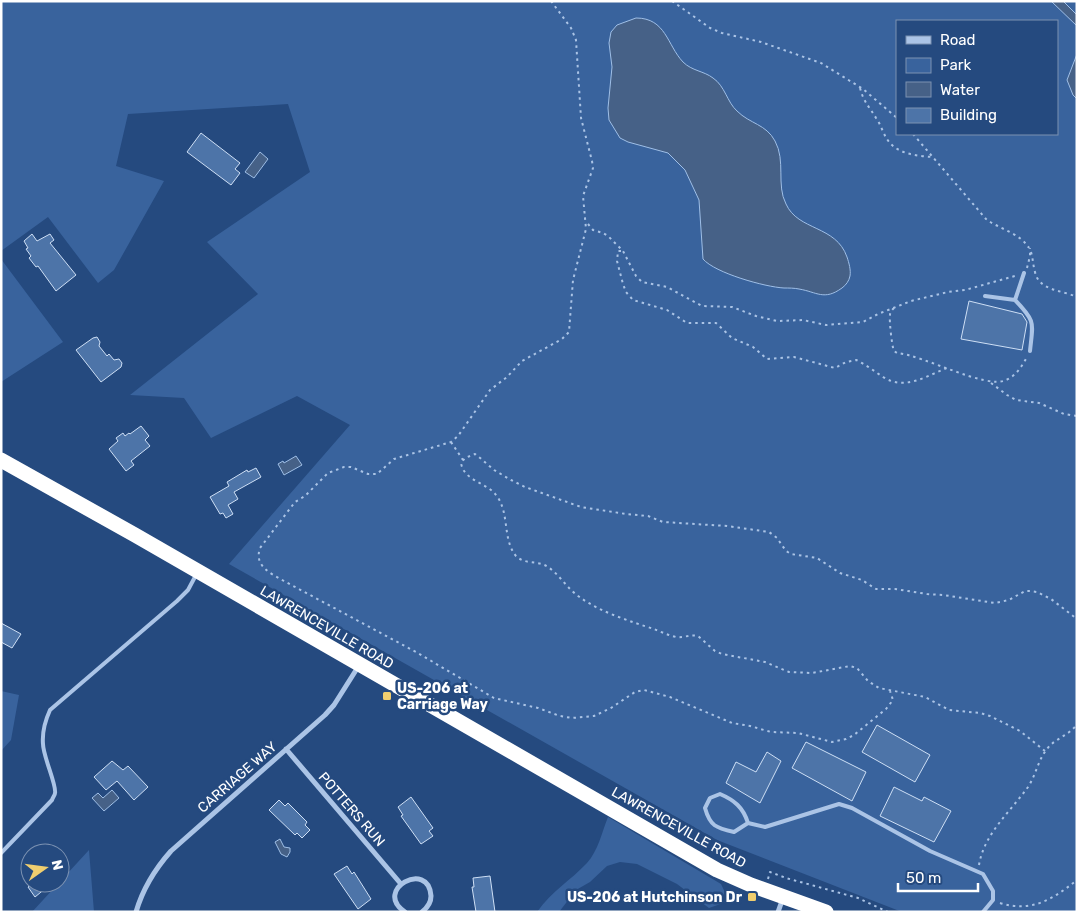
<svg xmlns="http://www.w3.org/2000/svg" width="1078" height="913" font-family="Rubik,sans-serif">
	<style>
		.green { fill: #39639d; fill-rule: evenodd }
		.water { fill: #466187; stroke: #9fbfe7 }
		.building { fill: #4d74a8; stroke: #cedff5 }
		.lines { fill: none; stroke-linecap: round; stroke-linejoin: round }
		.path { stroke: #abc4e6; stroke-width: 2; stroke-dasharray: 2.5 4; stroke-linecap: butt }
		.lane { stroke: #abc4e6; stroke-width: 4 }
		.street { stroke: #abc4e6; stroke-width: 5 }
		.highway { stroke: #fff; stroke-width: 15 }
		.poi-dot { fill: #f0ce6f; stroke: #254a7f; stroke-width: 2 }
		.labels { text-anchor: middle; stroke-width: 5; stroke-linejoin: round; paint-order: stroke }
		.street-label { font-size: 14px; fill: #fff; stroke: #254a7f }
		.poi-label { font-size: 14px; font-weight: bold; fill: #fff; stroke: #254a7f; text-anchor: start }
	</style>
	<rect width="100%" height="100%" fill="#254a7f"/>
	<!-- green -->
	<path class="green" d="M 1,1 L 1077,1 L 1077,912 L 902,912 L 717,840 L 229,564 L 350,425 L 297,396 L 211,438 L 184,398 L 130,395 L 258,294 L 207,242 L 310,172 L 288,104 L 128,114 L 116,166 L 164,181 L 114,270 L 98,283 L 48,217 L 1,251 ZM 897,21 L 1057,21 L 1057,134 L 897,134 Z
		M 1,259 L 63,342 L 1,382 Z
		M 1,691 L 19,695 L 11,740 L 1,751 Z
		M 608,817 L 721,884 L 729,901 L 709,908 L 677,884 L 637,864 L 620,862 L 607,866 L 590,882 L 576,890 L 559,912 L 537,912 C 553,890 570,881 587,863 C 598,851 602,832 608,817 Z
		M 89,850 L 94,912 L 32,912 Z"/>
	<!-- water -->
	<path class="water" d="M 1051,1 L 1063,1 L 1077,15 L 1077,26 Z
		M 636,18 C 666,18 667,45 683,62 C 692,71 704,71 713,78 C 725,86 727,102 737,111 C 750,124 766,124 775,141 C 786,161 776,185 786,204 C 798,231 836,225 847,257 C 849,263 851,270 850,276 C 849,281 846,285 842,288 C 824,301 817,292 799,289 C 794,288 789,288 784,288 C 765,287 715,273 703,259 L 699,200 L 685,170 L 668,153 L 628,142 L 620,138 L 609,120 L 608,108 L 612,67 L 609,43 L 611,32 L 617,25 Z
		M 1077,54 L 1077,99 L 1073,95 L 1067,80 Z
		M 260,152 L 268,159 L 254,178 L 245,172 Z
		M 296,456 L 302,465 L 284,475 L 278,464 L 283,461 L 284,463 Z
		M 112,790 L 119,798 L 104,811 L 92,798 L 98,793 L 103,798 Z
		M 280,839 L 284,847 L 290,848 L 290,852 L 287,857 L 281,854 L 275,842 Z"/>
	<!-- building -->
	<path class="building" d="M 201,133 L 240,163 L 235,169 L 240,173 L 231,185 L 187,152 Z
		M 32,234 L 37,241 L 50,234 L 54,240 L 50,243 L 76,275 L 56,291 L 38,266 L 36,267 L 29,258 L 31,256 L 26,249 L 28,248 L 24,241 Z
		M 969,301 L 1022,314 L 1027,322 L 1022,350 L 961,339 Z
		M 97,337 L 100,342 L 99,346 L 107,356 L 109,354 L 114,360 L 119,359 L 122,363 L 121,367 L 101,382 L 76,350 L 93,338 Z
		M 141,426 L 149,436 L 145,440 L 150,446 L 131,461 L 134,465 L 126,471 L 109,449 L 118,441 L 116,438 L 123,433 L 125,436 L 129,433 L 130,434 Z
		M 256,468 L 261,477 L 234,492 L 238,499 L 228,505 L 233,514 L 226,518 L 223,513 L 220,514 L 210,497 L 229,486 L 227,482 L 247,470 L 248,472 Z
		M 1,623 L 21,634 L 12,648 L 1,642 Z
		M 877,725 L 930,755 L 915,782 L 862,752 Z
		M 806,742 L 866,772 L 852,801 L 792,768 Z
		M 767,752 L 781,761 L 760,803 L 726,783 L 736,762 L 756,772 Z
		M 112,761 L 123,770 L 128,766 L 148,787 L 134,800 L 117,781 L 106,790 L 94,777 Z
		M 894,787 L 922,801 L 924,797 L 951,811 L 934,842 L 880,816 Z
		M 411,797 L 433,828 L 429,831 L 433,836 L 421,844 L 401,816 L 403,815 L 398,807 Z
		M 279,800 L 285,806 L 288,803 L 307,822 L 305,825 L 310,830 L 302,838 L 297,833 L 295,835 L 269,810 Z
		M 347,866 L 352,874 L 354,872 L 371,899 L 358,909 L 334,874 Z
		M 490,876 L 495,912 L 476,912 L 472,887 L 474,887 L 473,878 Z
		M 33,883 L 52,883 L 35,897 L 28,887 Z"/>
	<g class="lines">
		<!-- path -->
		<path class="path" d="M 551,1 L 571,28 L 576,40 L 581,118 L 592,161 L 593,168 L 583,196 L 586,229 L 573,280 L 569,332 L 562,339 L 522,361 L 507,377 L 490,390 L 458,436 L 451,442 L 394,459 L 377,474 L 368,474 L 351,467 L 344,467 L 328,473 L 305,496 L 295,502 L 260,548 C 254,566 270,573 284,581 L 416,652 L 494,698 L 538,708 L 560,716 L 572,718 L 594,716 L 611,708 L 635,692 L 644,690 L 670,697 L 732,723 L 750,726 L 771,732 L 798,733 L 832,742 L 846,739 L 854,735 L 886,709 L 893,700 L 890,691
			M 672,1 L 710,28 L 722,33 L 761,42 L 821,63 L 863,89 L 897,118
			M 860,88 C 864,103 869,106 876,118 C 881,125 883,133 887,139 C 896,154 917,156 933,157
			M 913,134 L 986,219 C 999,229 1020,233 1029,248
			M 588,224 L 593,230 L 603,233 L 608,236 L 623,251 L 636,276 L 642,282 L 667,287 L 702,306 L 732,307 L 756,316 L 777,321 L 803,320 L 826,325 L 863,322 L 878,314 L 911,301 L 948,292 L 965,290 L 1015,276
			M 621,251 L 618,251 L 617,261 L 623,284 L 626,292 L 633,300 L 667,310 L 687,323 L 716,323 L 732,338 L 753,347 L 767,359 L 794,357 L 835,368 L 846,362 L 856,360 C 865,364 874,371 883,377 C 905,391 926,376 947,368
			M 1031,252 C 1033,259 1033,265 1035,272 C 1039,291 1062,290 1077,297
			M 1027,268 L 1030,256 L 1030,248
			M 894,308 C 892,310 890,312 890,315 C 889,320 892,347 894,351 L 897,353 C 923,355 987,390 1006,380 C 1016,376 1022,366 1027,357
			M 991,383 L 1007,395 L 1016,400 L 1039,403 L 1064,414 L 1077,416
			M 451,442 L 463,460
			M 1045,751 L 1020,731 L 990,716 L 980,713 L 949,710 L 925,697 L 879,688 L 868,681 L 857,668 L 850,666 L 812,673 L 789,672 L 765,662 L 722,654 L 715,651 L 698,636 C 691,634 684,638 676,637 C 668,635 661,632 654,629 C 632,622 600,612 581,598 C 568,590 560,575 548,567 C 538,560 525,565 516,556 C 502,539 510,512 496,495 C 486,482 464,481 461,463 L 465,458 L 475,454 L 479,457 L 494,470 L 511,480 L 525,487 L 581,507 L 626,514 L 648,516 L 663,522 L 727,526 L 769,532 L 777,538 L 786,551 L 791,554 L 817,558 L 840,573 L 862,580 L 876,589 L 895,589 L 927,594 L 943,595 L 995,603 L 1009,600 L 1025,591 L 1030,591 L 1037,592 L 1051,599 L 1077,619
			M 979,865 C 984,834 1010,812 1028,787 C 1036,775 1038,760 1047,749 C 1055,738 1069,736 1077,724
			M 768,879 L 770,872 L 786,878 L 858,898 L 888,912
			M 1000,903 C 1032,913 1053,899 1077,880"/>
		<!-- lane -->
		<path class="lane" d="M 1024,273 L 1015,300 C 1036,322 1033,322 1030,351
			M 985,296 L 1015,300
			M 748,823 C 743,807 734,800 720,794 L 710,798 L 705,808 C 710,826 716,828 734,832 L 748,823 L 765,827 L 839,804 L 852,808 L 930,851 L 983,874 L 993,891 L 993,900 L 983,912
			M 1,853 L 52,800 C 53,797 55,795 55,793 C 57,786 43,756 43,744 C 42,732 45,721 50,710 L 177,601 L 188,590 L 196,575"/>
		<!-- street -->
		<path class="street" d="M 286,749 L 401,884
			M 136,912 C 143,888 155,869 171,851 L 325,715 L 334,705 L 358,667
			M 405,912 C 372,890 429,859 431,896 C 431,903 427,908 422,912
			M 778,912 L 783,898"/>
		<!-- highway -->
		<path class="highway" d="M 1,460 L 135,535 L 717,870 L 751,885 L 826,912"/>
	</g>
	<!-- markers -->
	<g class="poi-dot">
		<rect x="382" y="691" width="10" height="10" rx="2.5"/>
		<rect x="747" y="892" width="10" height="10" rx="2.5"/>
	</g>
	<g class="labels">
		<!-- street labels -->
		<g class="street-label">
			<text transform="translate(327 627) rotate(30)" y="5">LAWRENCEVILLE ROAD</text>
			<text transform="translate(237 777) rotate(-41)" y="5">CARRIAGE WAY</text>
			<text transform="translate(352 809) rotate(49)" y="5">POTTERS RUN</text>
			<text transform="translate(679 827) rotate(29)" y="5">LAWRENCEVILLE ROAD</text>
		</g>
		<!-- poi labels -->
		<g class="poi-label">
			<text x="397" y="693">US-206 at<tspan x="397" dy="16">Carriage Way</tspan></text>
			<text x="742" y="902" text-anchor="end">US-206 at Hutchinson Dr</text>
		</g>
	</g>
	<!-- border -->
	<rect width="1078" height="913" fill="none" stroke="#ffffff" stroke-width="5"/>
	<!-- legend -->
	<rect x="896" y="20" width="162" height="115" fill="#254a7f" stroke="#7c92b2"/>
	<rect x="906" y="36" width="25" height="8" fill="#abc4e6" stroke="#7c92b2"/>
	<text x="940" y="45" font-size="15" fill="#ffffff">Road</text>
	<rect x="906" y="58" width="25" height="15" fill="#39639d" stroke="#7c92b2"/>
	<text x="940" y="70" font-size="15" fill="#ffffff">Park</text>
	<rect x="906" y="82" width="25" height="15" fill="#466187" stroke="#7c92b2"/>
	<text x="940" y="95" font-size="15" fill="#ffffff">Water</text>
	<rect x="906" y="108" width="25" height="15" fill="#4d74a8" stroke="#7c92b2"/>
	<text x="940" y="120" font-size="15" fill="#ffffff">Building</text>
	<!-- north arrow -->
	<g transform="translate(45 868) rotate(76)"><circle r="24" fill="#254a7f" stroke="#7c92b2"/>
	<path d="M0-4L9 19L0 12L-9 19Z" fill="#f0ce6f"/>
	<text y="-8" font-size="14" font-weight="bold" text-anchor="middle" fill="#ffffff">N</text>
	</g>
	<!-- scale -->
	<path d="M898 883v8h80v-8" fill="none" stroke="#ffffff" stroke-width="2.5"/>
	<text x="906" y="883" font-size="15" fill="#ffffff" stroke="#254a7f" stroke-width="4" paint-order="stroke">50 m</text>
</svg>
